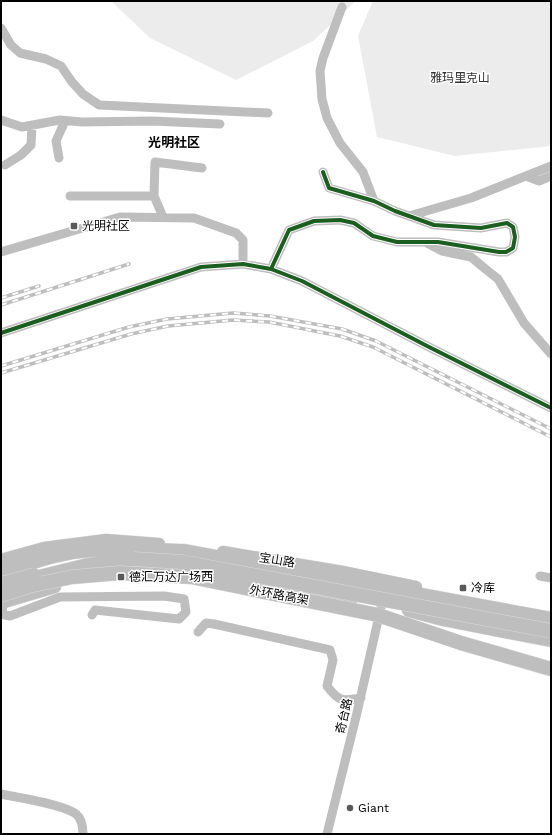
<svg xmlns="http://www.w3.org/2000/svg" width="552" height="835" font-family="'Work Sans','Noto Sans SC',sans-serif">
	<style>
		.green { fill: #ececec }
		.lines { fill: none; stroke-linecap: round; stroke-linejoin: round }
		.major-casing { stroke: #dbdbdb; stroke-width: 13 }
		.highway-casing { stroke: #dbdbdb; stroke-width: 15 }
		.minor { stroke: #bebebe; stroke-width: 9 }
		.major { stroke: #bebebe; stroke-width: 12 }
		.highway { stroke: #bebebe; stroke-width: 14 }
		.rail-casing { stroke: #bebebe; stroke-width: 3.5 }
		.rail { stroke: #fff; stroke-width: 2; stroke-dasharray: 6; stroke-linecap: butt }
		.highway-bridge-casing { stroke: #dbdbdb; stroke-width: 15; stroke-linecap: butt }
		.highway-bridge { stroke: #bebebe; stroke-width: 14 }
		.cycleway-casing { stroke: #fff; stroke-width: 6 }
		.cycleway { stroke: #1b5e20; stroke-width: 4 }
		.poi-dot { fill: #595959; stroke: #fff; stroke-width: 1.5 }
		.labels { text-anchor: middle; stroke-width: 3; stroke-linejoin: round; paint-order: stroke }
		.park-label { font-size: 12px; fill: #333; stroke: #fff }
		.poi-label { font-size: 12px; fill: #000; stroke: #fff; text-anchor: start }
		.street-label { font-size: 12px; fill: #000; stroke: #fff }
		.neighbourhood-label { font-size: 13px; font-weight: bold; fill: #000; stroke: #fff }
	</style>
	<rect width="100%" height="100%" fill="#fff"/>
	<!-- green -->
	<path class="green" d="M 111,1 L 356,1 L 313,41 L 236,80 L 150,38 Z
		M 373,1 L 551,1 L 551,146 L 455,156 L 377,137 L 358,36 Z"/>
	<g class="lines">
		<!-- major casing -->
		<g class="major-casing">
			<path id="major" d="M 223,552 L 343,572 L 416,587
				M 1,560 L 44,548 L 106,540 L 159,544
				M 300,593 L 351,600
				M 1,603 L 55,587"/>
		</g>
		<!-- highway casing -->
		<g class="highway-casing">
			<path id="highway" d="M 1,573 C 27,564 53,554 81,551 C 115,547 149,550 183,551 L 551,619
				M 23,581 L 88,565 L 134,559
				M 409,610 L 443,619 L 551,640"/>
		</g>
		<!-- minor -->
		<path class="minor" d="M 342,7 L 323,58 L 320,71 L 322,99 L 327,118 L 340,143 L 363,172 L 374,201
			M 1,28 L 11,45 L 20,53 L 46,59 L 61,66 L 72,82 L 83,94 L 99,105 L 268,113
			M 1,120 L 22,127 L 60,120 L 82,122 L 152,121 L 220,124
			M 59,158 L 56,141 L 65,121
			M 5,165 L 21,155 L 31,145 L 32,125
			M 526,176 L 539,181 L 551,176
			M 70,196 L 154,196
			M 409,216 L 471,198 L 551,166
			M 163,217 L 154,196 L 155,162 L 202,168
			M 427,243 L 442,251 L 471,257 L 483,267 L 498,279 L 524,323 L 551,354
			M 1,252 L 120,217 L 194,218 L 236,233 L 243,240 L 243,264
			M 271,269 L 289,230 L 314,221 L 340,220 L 354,223 L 373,236 L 397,242 L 438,242 L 499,252 L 506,252 L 513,248 L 515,237 L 513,227 L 507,223 L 481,228 L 434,225 L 395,211 L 374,201 L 329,188 L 323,172
			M 1,333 L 201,267 L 243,264 L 271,269 L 302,281 L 429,347 L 551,408
			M 540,576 L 551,578
			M 7,601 L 3,606 L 2,612 L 5,615 L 10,616 L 60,597 L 164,596 L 184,599 L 186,612 L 179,619 L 95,610 L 92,615
			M 198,632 L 206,623 L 214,624 L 330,650 L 333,660 L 327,686 C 339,702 342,701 361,698
			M 1,794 C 19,798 63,804 76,814 C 82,819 83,827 83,834
			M 327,834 L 356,717 L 382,603"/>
		<!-- major -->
		<use href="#major" class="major"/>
		<!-- highway -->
		<use href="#highway" class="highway"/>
		<!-- rail casing -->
		<g class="rail-casing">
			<path id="rail" d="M 1,298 L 39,286
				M 1,305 L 129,264
				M 1,366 L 129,327 L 167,319 L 233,313 L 270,316 L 342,329 L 376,341 L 551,429
				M 1,373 L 131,334 L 168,326 L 233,320 L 269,322 L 340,336 L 373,347 L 551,437"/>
		</g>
		<!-- rail -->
		<use href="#rail" class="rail"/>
		<!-- highway-bridge casing -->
		<g class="highway-bridge-casing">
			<path id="highway-bridge" d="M 134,559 L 182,562 L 551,631
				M 1,584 L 34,575
				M 1,595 L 29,586 L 72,577 L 120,573 L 191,577 L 378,615 L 461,643 L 551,669"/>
		</g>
		<!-- highway-bridge -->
		<use href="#highway-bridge" class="highway-bridge"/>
		<!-- cycleway casing -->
		<g class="cycleway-casing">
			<path id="cycleway" d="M 271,269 L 289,230 L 314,221 L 340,220 L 354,223 L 373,236 L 397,242 L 438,242 L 499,252 L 506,252 L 513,248 L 515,237 L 513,227 L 507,223 L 481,228 L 434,225 L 395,211 L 374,201 L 329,188 L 323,172
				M 1,333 L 201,267 L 243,264 L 271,269 L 302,281 L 429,347 L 551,408"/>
		</g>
		<!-- cycleway -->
		<use href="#cycleway" class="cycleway"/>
	</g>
	<!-- markers -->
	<g class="poi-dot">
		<rect x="70" y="222" width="8" height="8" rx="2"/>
		<rect x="117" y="573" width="8" height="8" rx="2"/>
		<rect x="459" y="584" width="8" height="8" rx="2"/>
		<circle cx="350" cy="808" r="4"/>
	</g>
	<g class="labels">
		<!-- park labels -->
		<g class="park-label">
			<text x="460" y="82">雅玛里克山</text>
		</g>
		<!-- poi labels -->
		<g class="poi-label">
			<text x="82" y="230">光明社区</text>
			<text x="129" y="581">德汇万达广场西</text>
			<text x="471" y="592">冷库</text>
			<text x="358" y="812">Giant</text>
		</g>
		<!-- street labels -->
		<g class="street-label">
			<text transform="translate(277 560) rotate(9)" y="4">宝山路</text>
			<text transform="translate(279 595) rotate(11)" y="4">外环路高架</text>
			<text transform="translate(344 716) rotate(-77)" y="4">奇台路</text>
		</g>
		<!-- neighbourhood labels -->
		<g class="neighbourhood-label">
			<text x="174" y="147">光明社区</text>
		</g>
	</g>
	<!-- border -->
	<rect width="552" height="835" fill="none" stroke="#000000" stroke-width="4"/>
</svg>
